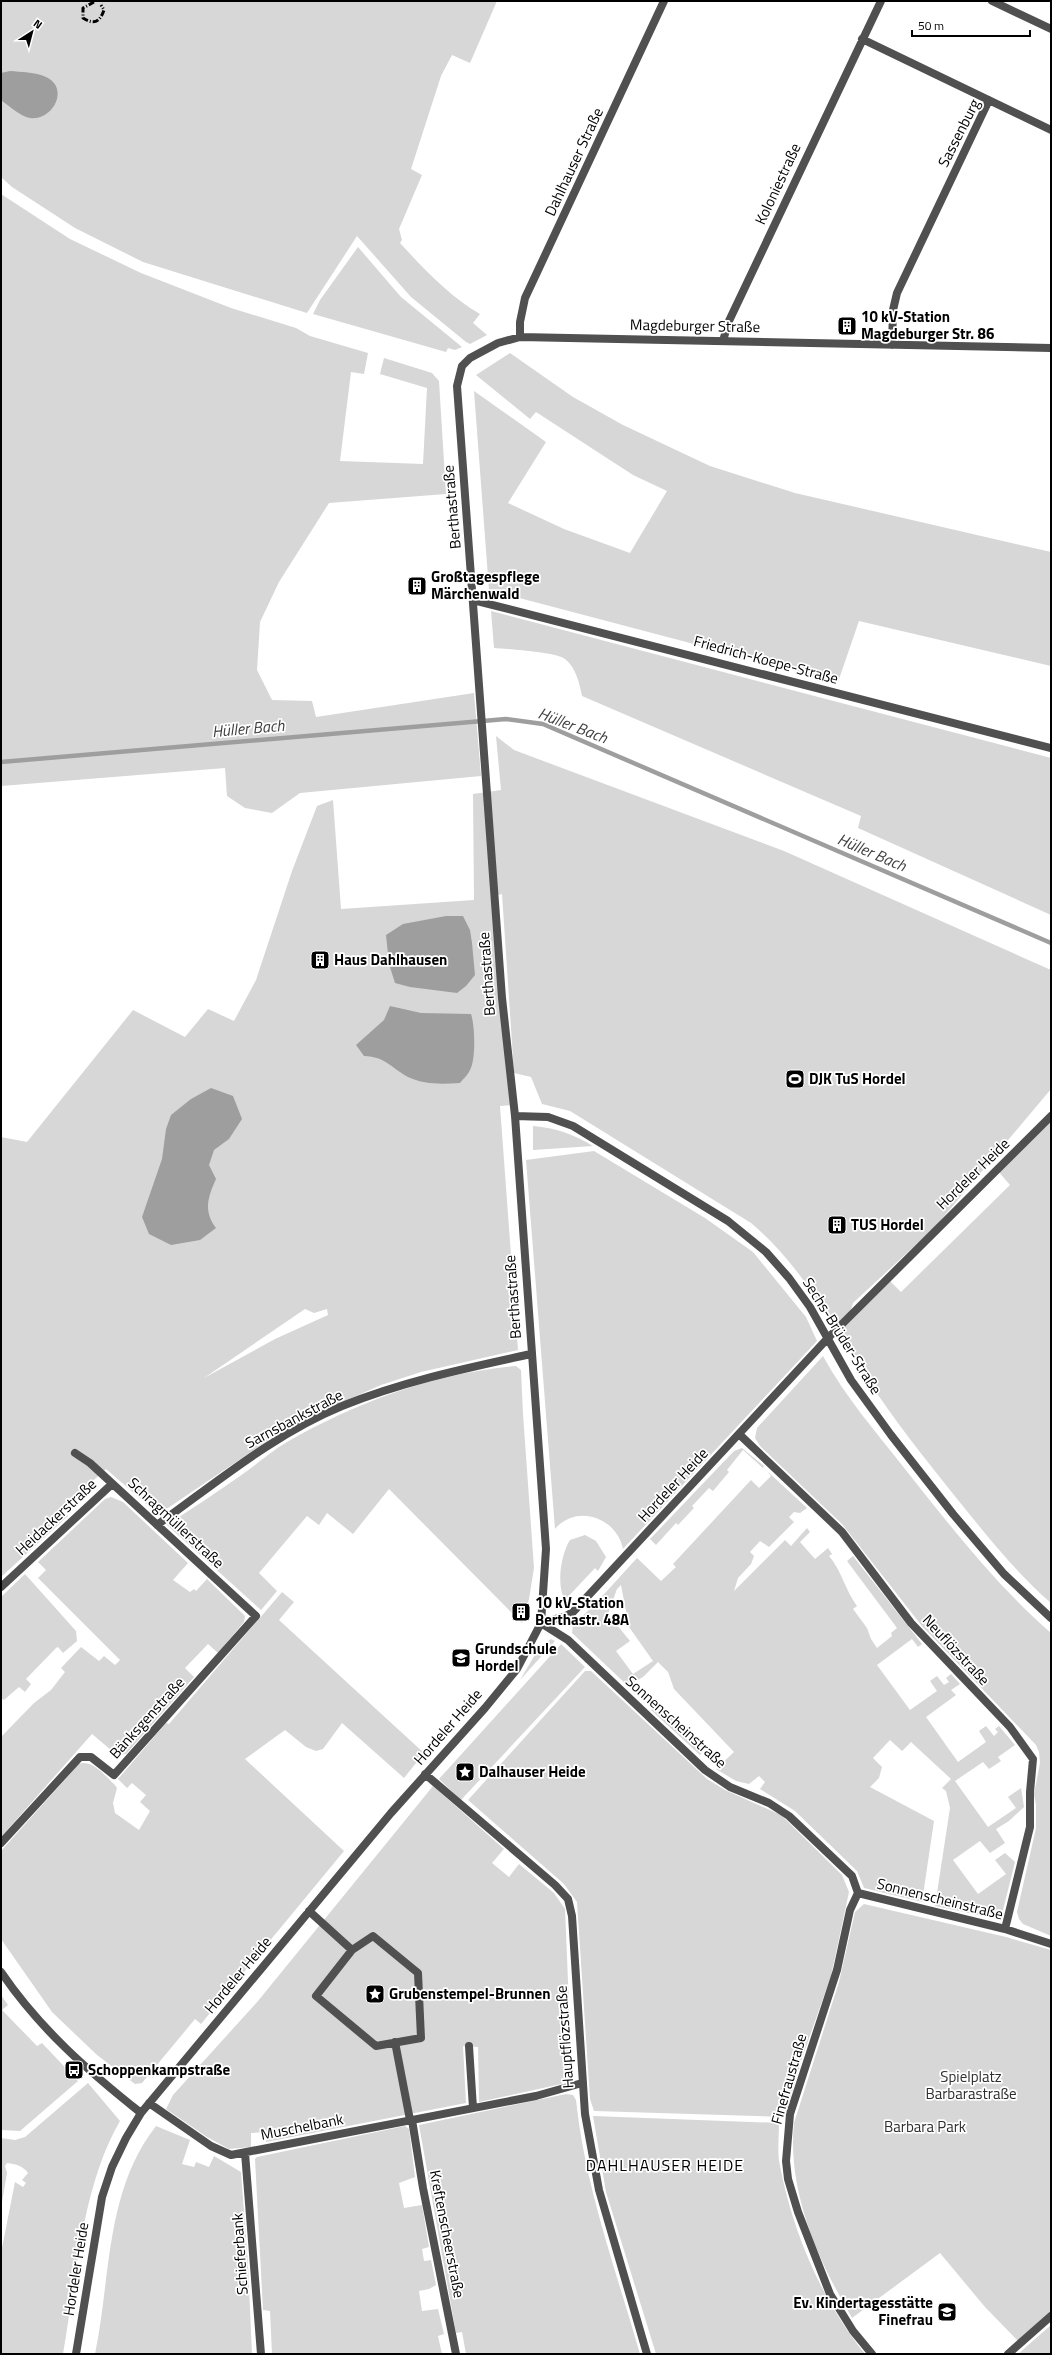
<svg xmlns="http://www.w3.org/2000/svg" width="1052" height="2355" font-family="'Titillium Web',sans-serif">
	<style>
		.green { fill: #d7d7d7; fill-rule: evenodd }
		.water { fill: #9e9e9e }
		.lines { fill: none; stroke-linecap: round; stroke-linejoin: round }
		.stream { stroke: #9e9e9e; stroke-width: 4.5 }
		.street { stroke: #505050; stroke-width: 8 }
		.rail { stroke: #000; stroke-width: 3; stroke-dasharray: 6 2 1 2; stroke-linecap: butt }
		.labels { text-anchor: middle; stroke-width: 3.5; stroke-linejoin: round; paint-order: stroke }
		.street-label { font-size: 15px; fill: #000; stroke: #fff }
		.poi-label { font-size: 15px; font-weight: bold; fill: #000; stroke: #fff; text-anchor: start }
		.park-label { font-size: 15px; fill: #2e2e2e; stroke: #fff }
		.water-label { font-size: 16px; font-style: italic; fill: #3f3f3f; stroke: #fff }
		.neighbourhood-label { font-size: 16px; letter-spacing: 1px; fill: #000; stroke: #fff }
	</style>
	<rect width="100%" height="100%" fill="#fff"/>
	<!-- green -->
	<path class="green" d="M 1,1 L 497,1 L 470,63 L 452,55 L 441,76 L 411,169 L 422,175 L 399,229 L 402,240 L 400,243 C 424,269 449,296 480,314 L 473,323 L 487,335 L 470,344 L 466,342 L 411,297 L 357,236 L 307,313 L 143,262 L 75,228 L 12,187 L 1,177 Z
		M 1,194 L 70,239 L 141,273 L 231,308 L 296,328 L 310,336 L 368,353 L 364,374 L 351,372 L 340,461 L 423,464 L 427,388 L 380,374 L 384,358 L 432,373 L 439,381 L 446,494 L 329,503 L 279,582 L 260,622 L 257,670 L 272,700 L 312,701 L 316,717 L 474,693 L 481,776 L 300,793 L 272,813 L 245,808 L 227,796 L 225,768 L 1,786 Z
		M 358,247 L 401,297 L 462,347 L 455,350 L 448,348 L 446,352 L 313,314 L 320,300 Z
		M 510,353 L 573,397 L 623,425 L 710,466 L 795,493 L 1051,552 L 1051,666 L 859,621 L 838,682 L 489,590 L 474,391 L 546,442 L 508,503 L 564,529 L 630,553 L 667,491 L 633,475 L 536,412 L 530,419 L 476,375 Z
		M 491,611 L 1051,758 L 1051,915 L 858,828 L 861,816 L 582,696 C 579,682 576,668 565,659 C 556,652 508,649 494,648 Z
		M 496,736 L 514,750 L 784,851 L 1051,970 L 1051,1089 L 935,1227 L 853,1303 L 849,1316 L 887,1278 L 901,1292 L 1010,1185 L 998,1171 L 1051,1116 L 1051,1603 C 1014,1571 984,1532 954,1495 C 923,1456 893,1419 867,1378 C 831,1323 802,1266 751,1223 L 570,1111 L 542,1104 L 531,1077 L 514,1073 L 502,894 L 494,896 L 512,1105 L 500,1106 L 518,1350 L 421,1372 L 381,1385 L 331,1407 L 276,1435 L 165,1510 L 157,1513 L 106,1469 L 62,1509 L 68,1516 L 1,1577 L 1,1137 L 27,1142 L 133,1010 L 185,1037 L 208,1009 L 234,1021 L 256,980 L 292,871 L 317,806 L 333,800 L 341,909 L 474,900 L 473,794 L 501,790 ZM 305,1309 L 314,1313 L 327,1309 L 328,1315 L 275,1339 L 204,1378 Z
		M 533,1126 C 556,1128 573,1134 593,1146 L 533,1150 Z
		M 594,1151 L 705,1218 L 753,1252 L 806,1317 L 817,1341 L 623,1549 C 617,1518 577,1503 555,1529 L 526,1160 Z
		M 823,1356 C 846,1398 876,1432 905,1469 C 951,1527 995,1584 1051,1633 L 1051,1936 L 1023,1924 L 1019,1919 L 1017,1912 L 1036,1828 L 1036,1805 L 1034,1794 L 1040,1763 L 1039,1752 L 1036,1745 L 922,1626 L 842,1524 L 760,1446 L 755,1438 L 757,1428 Z
		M 516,1366 L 521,1370 L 523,1414 L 534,1568 L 529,1599 L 522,1623 L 389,1489 L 353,1534 L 327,1513 L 319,1525 L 307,1516 L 259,1573 L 277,1591 L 261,1610 L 167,1525 C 191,1509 216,1493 240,1476 C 256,1465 270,1452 287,1442 C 357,1402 436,1373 516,1366 Z
		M 742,1448 L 764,1466 L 763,1468 L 743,1450 L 727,1470 L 729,1472 L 713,1491 L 709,1488 L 692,1506 L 694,1508 L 678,1525 L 676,1523 L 656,1545 L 650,1539 L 734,1451 Z
		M 767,1471 L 807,1508 L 800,1513 L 794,1512 L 789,1517 L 794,1522 L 769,1547 L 760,1541 L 750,1552 L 754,1556 L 751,1564 L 738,1578 L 734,1591 L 785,1540 L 791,1546 L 807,1528 L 810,1532 L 800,1542 L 815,1559 L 828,1548 L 832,1554 L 829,1556 C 842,1571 845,1590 857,1606 L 853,1609 L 867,1628 L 871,1639 L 877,1648 L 892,1636 L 891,1633 L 897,1628 L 847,1561 L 853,1556 L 922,1644 L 918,1647 L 912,1639 L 877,1665 L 910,1710 L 937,1691 L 930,1681 L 937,1676 L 944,1685 L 949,1682 L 946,1678 L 951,1674 L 960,1684 L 951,1690 L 956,1695 L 926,1717 L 958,1762 L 986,1742 L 979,1731 L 986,1726 L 994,1736 L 998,1732 L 995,1729 L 999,1726 L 1015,1745 L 998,1757 L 1001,1761 L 989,1769 L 983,1762 L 955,1781 L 988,1827 L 1016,1808 L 1008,1797 L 1021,1788 L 1024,1807 L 1009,1821 L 996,1829 L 1005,1843 L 990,1853 L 980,1841 L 953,1860 L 978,1894 L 1006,1874 L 995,1860 L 1005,1853 L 1015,1862 L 1002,1914 L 998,1919 L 935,1906 L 950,1808 L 946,1791 L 942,1788 L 951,1779 L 911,1742 L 902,1751 L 890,1740 L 873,1758 L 882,1767 L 879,1778 L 870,1787 L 934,1821 L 922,1902 L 864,1888 L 857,1871 L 795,1811 L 760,1789 L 765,1782 L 759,1776 L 749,1784 L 736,1781 L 716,1769 L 734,1752 L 674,1689 L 668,1672 L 658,1662 L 643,1677 L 628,1686 L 572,1633 L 573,1625 L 596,1603 L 637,1558 L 661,1581 L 676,1567 L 673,1564 L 751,1480 L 759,1488 L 771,1476 ZM 621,1585 L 629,1627 L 653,1661 L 633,1674 L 616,1651 L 630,1641 L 608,1614 L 617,1589 Z
		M 111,1497 L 123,1502 L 188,1563 L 173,1580 L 190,1592 L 194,1589 L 196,1591 L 207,1579 L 245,1616 L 244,1622 L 218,1653 L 208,1644 L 185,1668 L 194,1677 L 126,1754 L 117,1755 L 92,1734 L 1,1837 L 1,1737 L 34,1703 L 51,1690 L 65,1672 L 61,1668 L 81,1647 L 99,1661 L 104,1656 L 115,1665 L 120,1660 L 38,1578 L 46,1570 L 38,1562 L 105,1499 Z
		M 585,1535 L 596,1541 L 606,1557 L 598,1571 L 595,1568 L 565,1600 C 556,1585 561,1554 570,1540 Z
		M 25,1574 L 76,1631 L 77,1641 L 63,1653 L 58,1647 L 56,1648 L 26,1679 L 31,1684 L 25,1692 L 19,1687 L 4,1700 L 1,1698 L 1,1597 Z
		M 282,1592 L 294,1602 L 279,1620 L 424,1753 L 404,1778 L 342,1723 L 323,1749 L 316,1751 L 306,1747 L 285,1730 L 245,1759 L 344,1851 L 201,2024 L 195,2019 L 142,2083 L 135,2084 L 97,2055 L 52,2012 L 1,1939 L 1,1851 L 79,1764 C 92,1759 105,1776 114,1784 L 117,1788 L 113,1803 L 115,1813 L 139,1830 L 150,1811 L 140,1802 L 146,1795 L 132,1783 L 127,1788 L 118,1779 L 166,1723 L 169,1724 Z
		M 551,1639 L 555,1641 L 520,1680 L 539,1648 Z
		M 561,1644 L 585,1667 L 461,1800 L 439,1779 Z
		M 585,1671 L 591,1671 L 707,1779 L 725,1790 L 781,1815 L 842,1875 L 849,1892 L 831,1976 L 801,2061 L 785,2117 L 594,2111 L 590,2099 L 577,1902 L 564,1884 L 468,1800 Z
		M 659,1704 L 706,1748 L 700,1755 L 651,1710 Z
		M 433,1786 L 504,1849 L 492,1863 L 509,1877 L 519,1864 L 554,1893 L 565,1909 L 572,2077 L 561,2084 L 479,2102 L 478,2047 L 463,2046 L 466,2103 L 266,2142 L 265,2132 L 251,2133 L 251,2147 L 229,2149 L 207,2137 L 166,2109 L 173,2095 L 258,2001 Z
		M 864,1904 L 1006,1937 L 1051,1950 L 1051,2319 L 1020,2343 L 985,2307 L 940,2253 L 852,2318 C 818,2260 787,2191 794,2123 L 839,1982 L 855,1912 Z
		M 1,1995 L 8,2005 L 2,2010 L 37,2046 L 42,2043 L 78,2081 L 20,2131 L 1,2130 Z
		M 88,2083 L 120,2121 C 82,2186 76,2279 63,2354 L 1,2354 L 1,2253 L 15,2182 L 23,2187 L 26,2183 L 22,2180 L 28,2173 C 23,2166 16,2164 7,2163 L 5,2166 L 7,2173 L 1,2208 L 1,2138 L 15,2140 L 25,2137 Z
		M 566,2094 L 573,2095 L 576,2100 C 585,2187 616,2270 640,2354 L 466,2354 L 462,2332 L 456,2333 L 419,2125 Z
		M 593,2116 L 779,2123 C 779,2137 777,2153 780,2166 C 793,2233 822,2301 865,2354 L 656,2354 L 606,2192 Z
		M 156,2126 L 190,2140 L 182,2164 L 194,2167 L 196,2162 L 209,2167 L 214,2156 L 241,2172 L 248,2265 L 252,2354 L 95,2354 C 111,2277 105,2191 156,2126 Z
		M 405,2126 L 409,2129 L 415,2177 L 399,2183 L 404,2208 L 422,2205 L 429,2247 L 422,2249 L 424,2261 L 431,2260 L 436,2285 L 429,2289 L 419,2291 L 422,2311 L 438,2309 L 444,2334 L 438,2336 L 442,2354 L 272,2354 L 270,2311 L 263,2310 L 255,2159 L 257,2157 Z
		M 1051,2325 L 1051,2354 L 1018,2354 Z"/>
	<!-- water -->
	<path class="water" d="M 10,71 C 21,72 35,72 46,77 C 70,88 53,121 30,118 C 20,116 9,106 1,100 L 1,73 Z
		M 446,916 L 463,916 L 470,930 L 472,943 L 475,975 L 466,986 L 457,993 L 410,987 L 395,983 L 389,964 L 386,935 L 403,924 Z
		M 390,1006 L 421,1013 L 471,1014 C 475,1026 476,1059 470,1070 C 468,1075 463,1079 460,1083 C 442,1084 425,1085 408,1077 C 390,1067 386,1057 364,1056 L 356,1045 L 384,1020 Z
		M 211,1088 L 233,1096 L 242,1119 L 229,1139 L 214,1150 L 209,1165 L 216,1179 C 208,1197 203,1211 216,1228 L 200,1240 L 171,1245 L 149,1234 L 142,1217 L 162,1159 L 166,1129 L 171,1115 L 191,1099 Z"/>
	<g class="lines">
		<!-- stream -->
		<path class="stream" d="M 1,762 L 506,719 L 543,724 L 1051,943"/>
		<!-- street -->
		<path class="street" d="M 992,1 L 1051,29
			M 862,39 L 1051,130
			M 520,337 L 520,322 L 525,298 L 664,1
			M 723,341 L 728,323 L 881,1
			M 892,345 L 893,310 L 897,293 L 989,100
			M 473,600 L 1051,748
			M 515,1116 L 548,1117 L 573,1126 L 728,1221 L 766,1252 L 789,1278 L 810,1307 L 851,1380 L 891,1435 L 953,1514 L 1004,1574 L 1051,1618
			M 740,1435 L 842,1532 L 911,1623 L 1010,1727 L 1033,1759 L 1030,1792 L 1030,1827 L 1005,1929
			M 157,1525 C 216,1483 274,1434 342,1406 C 404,1381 467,1368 531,1354
			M 1,1587 L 112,1484
			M 541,1623 L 566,1616 L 573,1612 L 828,1338 L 1051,1116
			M 541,1623 L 568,1640 L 705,1770 L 730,1787 L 769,1803 L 789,1816 L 852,1876 L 858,1893 L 1005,1929 L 1051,1944
			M 425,1774 L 555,1885 L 568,1899 L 572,1916 L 585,2114 L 599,2190 L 647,2354
			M 1,1843 L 80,1757 L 91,1757 L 114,1775 L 256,1616 L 90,1463 L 75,1453
			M 858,1893 L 850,1910 L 837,1970 L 790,2114 L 786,2161 L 788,2179 L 798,2212 L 830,2294 L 853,2331 L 872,2354
			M 309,1911 L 352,1950
			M 373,1936 L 418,1973 L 421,2038 L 376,2046 L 316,1996 L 352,1950 Z
			M 1,1972 C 39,2028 88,2071 141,2113
			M 395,2042 L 410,2120
			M 469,2046 L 473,2108
			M 149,2103 L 211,2146 L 231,2155 L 536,2096 L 582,2083
			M 412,2120 L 423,2188 L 456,2354
			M 245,2153 L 261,2354
			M 76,2354 L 102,2197 L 112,2167 L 126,2138 L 141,2113 L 391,1813 L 485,1708 L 517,1669 L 541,1623 L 546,1549 L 515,1116 L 502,998 L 457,386 L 462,366 L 470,358 L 498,343 L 520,337 L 1051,348
			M 1008,2354 L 1051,2316"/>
		<!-- rail -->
		<path class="rail" d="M 94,2 L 83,8 L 83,18 C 94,25 100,22 104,10 L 101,5"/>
	</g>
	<!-- icons -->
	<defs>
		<g id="building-square" transform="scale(1)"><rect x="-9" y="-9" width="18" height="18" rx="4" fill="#000" stroke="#fff"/><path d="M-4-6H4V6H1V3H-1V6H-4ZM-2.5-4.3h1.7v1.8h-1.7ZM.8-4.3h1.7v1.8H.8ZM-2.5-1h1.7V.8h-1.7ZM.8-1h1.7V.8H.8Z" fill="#fff"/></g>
		<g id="stadium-square" transform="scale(1)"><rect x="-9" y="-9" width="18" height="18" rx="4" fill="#000" stroke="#fff"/><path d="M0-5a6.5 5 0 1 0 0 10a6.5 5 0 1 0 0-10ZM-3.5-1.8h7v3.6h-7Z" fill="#fff"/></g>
		<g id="school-square" transform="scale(1)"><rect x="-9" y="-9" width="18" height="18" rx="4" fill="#000" stroke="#fff"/><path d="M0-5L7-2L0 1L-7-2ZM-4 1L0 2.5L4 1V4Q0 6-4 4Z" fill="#fff"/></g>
		<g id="sight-square" transform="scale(1)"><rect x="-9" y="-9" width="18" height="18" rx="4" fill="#000" stroke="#fff"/><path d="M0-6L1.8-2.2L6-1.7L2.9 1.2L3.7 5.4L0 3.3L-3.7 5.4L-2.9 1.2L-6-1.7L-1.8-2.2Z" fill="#fff"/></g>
		<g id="bus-square" transform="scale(1)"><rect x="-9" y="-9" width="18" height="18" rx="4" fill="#000" stroke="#fff"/><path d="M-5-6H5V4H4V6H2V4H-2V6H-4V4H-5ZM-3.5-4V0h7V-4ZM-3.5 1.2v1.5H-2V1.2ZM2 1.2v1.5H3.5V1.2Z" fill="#fff"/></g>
	</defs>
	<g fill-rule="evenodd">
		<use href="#building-square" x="847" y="326"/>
		<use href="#building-square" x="417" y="586"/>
		<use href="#building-square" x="320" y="960"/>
		<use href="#stadium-square" x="795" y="1079"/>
		<use href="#building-square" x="837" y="1225"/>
		<use href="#building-square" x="521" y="1612"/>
		<use href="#school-square" x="461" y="1658"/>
		<use href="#sight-square" x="465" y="1772"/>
		<use href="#sight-square" x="375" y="1994"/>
		<use href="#bus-square" x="74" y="2070"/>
		<use href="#school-square" x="947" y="2312"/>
	</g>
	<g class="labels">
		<!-- street labels -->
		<g class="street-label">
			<text transform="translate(959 133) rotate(-63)" y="5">Sassenburg</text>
			<text transform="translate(574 162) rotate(-65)" y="5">Dahlhauser Straße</text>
			<text transform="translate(778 184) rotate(-65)" y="5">Koloniestraße</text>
			<text transform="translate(695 326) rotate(1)" y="5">Magdeburger Straße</text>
			<text transform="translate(452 507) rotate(-95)" y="5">Berthastraße</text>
			<text transform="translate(766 660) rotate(15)" y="5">Friedrich-Koepe-Straße</text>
			<text transform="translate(487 974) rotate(-94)" y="5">Berthastraße</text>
			<text transform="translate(973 1174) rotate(-44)" y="5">Hordeler Heide</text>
			<text transform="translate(513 1297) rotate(-94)" y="5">Berthastraße</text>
			<text transform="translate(842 1336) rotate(58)" y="5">Sechs-Brüder-Straße</text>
			<text transform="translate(294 1419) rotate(-28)" y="5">Sarnsbankstraße</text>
			<text transform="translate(673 1485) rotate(-47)" y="5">Hordeler Heide</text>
			<text transform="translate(56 1517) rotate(-43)" y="5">Heidackerstraße</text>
			<text transform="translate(176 1523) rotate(43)" y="5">Schragmüllerstraße</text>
			<text transform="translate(956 1650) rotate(47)" y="5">Neuflözstraße</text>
			<text transform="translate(147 1718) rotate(-48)" y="5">Bänksgenstraße</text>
			<text transform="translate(676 1722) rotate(42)" y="5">Sonnenscheinstraße</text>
			<text transform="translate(448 1727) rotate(-49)" y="5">Hordeler Heide</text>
			<text transform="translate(940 1899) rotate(14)" y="5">Sonnenscheinstraße</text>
			<text transform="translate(238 1975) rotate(-50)" y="5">Hordeler Heide</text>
			<text transform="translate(565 2037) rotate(-94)" y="5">Hauptflözstraße</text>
			<text transform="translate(789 2079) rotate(-74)" y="5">Finefraustraße</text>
			<text transform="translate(302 2127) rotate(-11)" y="5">Muschelbank</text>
			<text transform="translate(447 2234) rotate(79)" y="5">Kreftenscheerstraße</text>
			<text transform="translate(240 2254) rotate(-94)" y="5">Schieferbank</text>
			<text transform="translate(76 2269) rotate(-81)" y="5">Hordeler Heide</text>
		</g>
		<!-- poi labels -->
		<g class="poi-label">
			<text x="861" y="322">10 kV-Station<tspan x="861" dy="17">Magdeburger Str. 86</tspan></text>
			<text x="431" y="582">Großtagespflege<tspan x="431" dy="17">Märchenwald</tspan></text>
			<text x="334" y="965">Haus Dahlhausen</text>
			<text x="809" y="1084">DJK TuS Hordel</text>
			<text x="851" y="1230">TUS Hordel</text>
			<text x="535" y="1608">10 kV-Station<tspan x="535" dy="17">Berthastr. 48A</tspan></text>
			<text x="475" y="1654">Grundschule<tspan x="475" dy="17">Hordel</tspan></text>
			<text x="479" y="1777">Dalhauser Heide</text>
			<text x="389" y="1999">Grubenstempel-Brunnen</text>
			<text x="88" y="2075">Schoppenkampstraße</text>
			<text x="933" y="2308" text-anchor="end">Ev. Kindertagesstätte<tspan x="933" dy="17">Finefrau</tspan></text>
		</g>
		<!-- park labels -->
		<g class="park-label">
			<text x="971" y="2082">Spielplatz<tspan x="971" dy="17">Barbarastraße</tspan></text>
			<text x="925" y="2132">Barbara Park</text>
		</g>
		<!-- water labels -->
		<g class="water-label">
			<text transform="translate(573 725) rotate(21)" y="6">Hüller Bach</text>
			<text transform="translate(248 728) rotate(-5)" y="6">Hüller Bach</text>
			<text transform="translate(872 852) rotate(23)" y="6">Hüller Bach</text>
		</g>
		<!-- neighbourhood labels -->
		<g class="neighbourhood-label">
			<text x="665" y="2171">DAHLHAUSER HEIDE</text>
		</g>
	</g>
	<!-- border -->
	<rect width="1052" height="2355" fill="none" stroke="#000000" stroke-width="4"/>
	<!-- north arrow -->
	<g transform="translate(32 32) rotate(36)" stroke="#ffffff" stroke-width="3" paint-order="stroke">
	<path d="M0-3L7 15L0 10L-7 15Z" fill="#000000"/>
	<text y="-6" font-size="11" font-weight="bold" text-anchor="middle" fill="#000000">N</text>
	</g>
	<!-- scale -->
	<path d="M912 30v6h118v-6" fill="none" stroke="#000000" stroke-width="2"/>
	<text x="918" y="30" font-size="12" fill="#000000" stroke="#ffffff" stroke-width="3" paint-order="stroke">50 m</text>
</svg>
